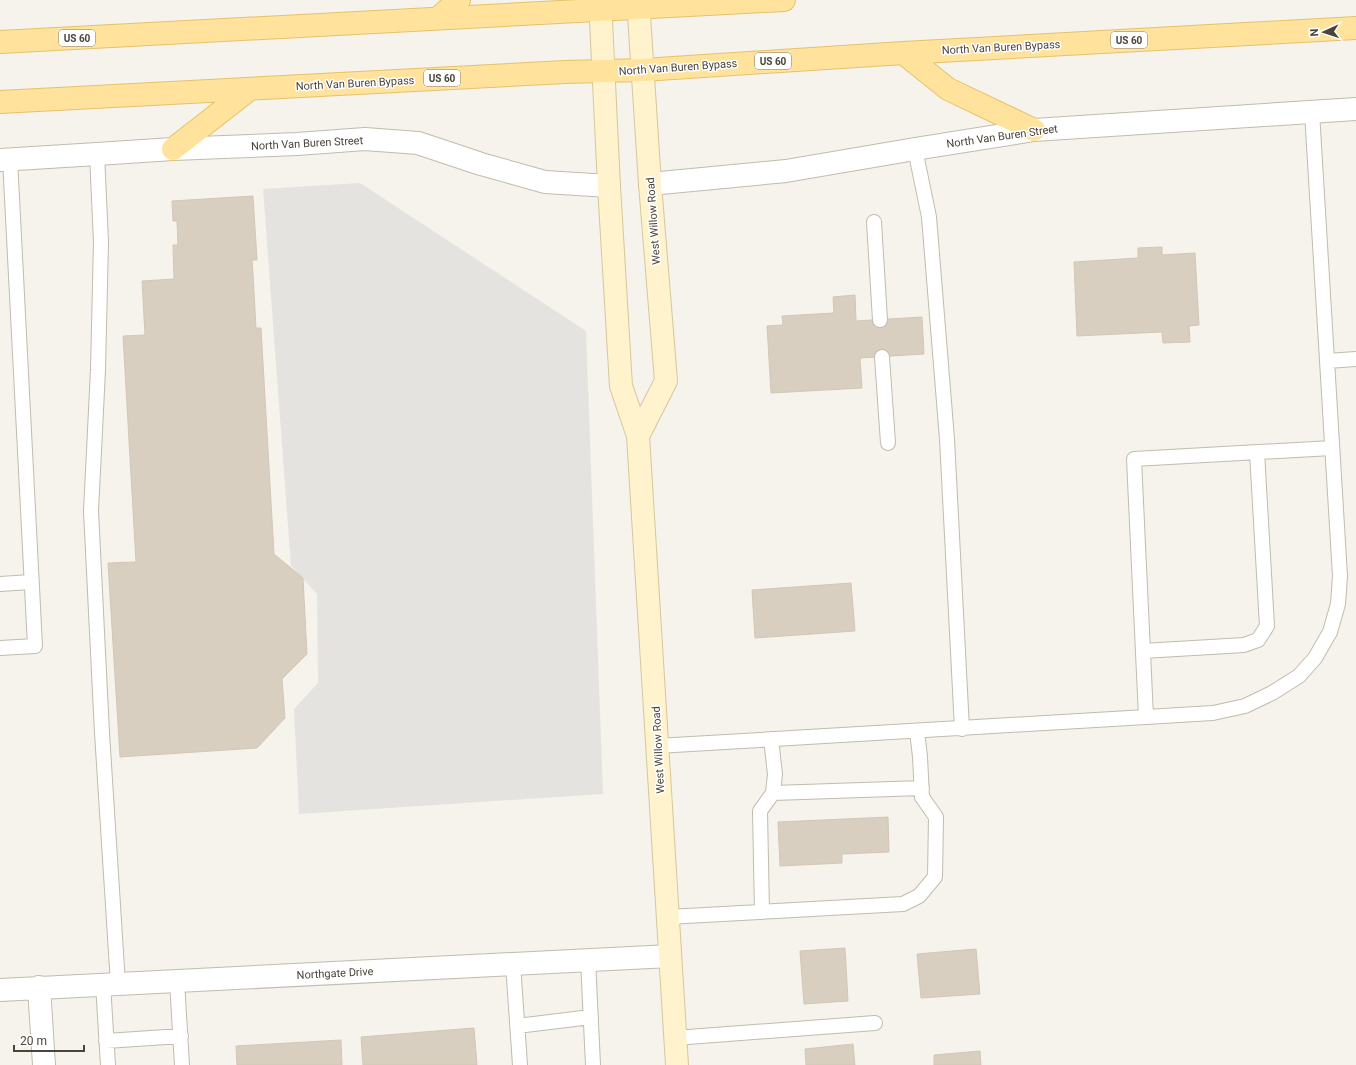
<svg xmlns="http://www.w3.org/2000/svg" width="1356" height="1065" font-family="Roboto,sans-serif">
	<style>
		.parking { fill: #e5e3e0 }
		.building { fill: #d8cfc1; stroke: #d3c7b4 }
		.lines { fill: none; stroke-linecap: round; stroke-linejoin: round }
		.service-casing { stroke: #c2bbae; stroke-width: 16 }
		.minor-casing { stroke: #c2bbae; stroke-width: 24 }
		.tertiary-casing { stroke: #c2bbae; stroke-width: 24 }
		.secondary-casing { stroke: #d6c79b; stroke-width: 24 }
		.primary-casing { stroke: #e6c16a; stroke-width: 24 }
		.service { stroke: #fff; stroke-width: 14 }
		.minor { stroke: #fff; stroke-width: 22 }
		.tertiary { stroke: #fff; stroke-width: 22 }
		.secondary { stroke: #fff3cd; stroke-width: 22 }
		.primary { stroke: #ffe39c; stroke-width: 22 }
		.labels { text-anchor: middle; stroke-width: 3; stroke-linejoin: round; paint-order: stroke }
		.shield { fill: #fff; stroke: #817c74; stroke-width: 1 }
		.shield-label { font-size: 10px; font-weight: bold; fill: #4b4439 }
		.street-label { font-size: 11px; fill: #4b4439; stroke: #fff }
	</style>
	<rect width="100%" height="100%" fill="#f6f3ec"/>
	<!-- parking -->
	<path class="parking" d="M 360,183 L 586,331 L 603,794 L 299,814 L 294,709 L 318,683 L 317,594 L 291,566 L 263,189 Z"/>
	<!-- building -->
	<path class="building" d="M 253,196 L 257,260 L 252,260 L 253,274 L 256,328 L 261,328 L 274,554 L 303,578 L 307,654 L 282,679 L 285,718 L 257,748 L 120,757 L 108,563 L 136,562 L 123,336 L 145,335 L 142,281 L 174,279 L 173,245 L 178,245 L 177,221 L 173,221 L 172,201 Z
		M 1162,247 L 1162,255 L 1195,253 L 1199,325 L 1189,326 L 1190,342 L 1163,343 L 1162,332 L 1077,336 L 1074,262 L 1138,258 L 1138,248 Z
		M 855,295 L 856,321 L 922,317 L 924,354 L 860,358 L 862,388 L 771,393 L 767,326 L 783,325 L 782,316 L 834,313 L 833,297 Z
		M 851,583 L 855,631 L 755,638 L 752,590 Z
		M 888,817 L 889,852 L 842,854 L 842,863 L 780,866 L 778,822 Z
		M 845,948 L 848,1001 L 804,1004 L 800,951 Z
		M 976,949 L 980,994 L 921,998 L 917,954 Z
		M 474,1028 L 477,1065 L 363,1065 L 361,1037 Z
		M 341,1040 L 342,1065 L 237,1065 L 236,1046 Z
		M 853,1044 L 855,1065 L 806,1065 L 805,1049 Z
		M 980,1051 L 981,1065 L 934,1065 L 934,1055 Z"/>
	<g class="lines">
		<!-- service casing -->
		<g class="service-casing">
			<path id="service" d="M 915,149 L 929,217 L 947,439 L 962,729
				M 97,154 L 101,242 L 98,370 L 91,511 L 102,733 L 118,984
				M 874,222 L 880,320
				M 882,357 L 888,443
				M 1327,361 L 1356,359
				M 0,584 L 31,582
				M 0,648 L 35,646 L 10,159
				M 1143,651 L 1244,645 L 1258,640 L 1267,626 L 1257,452
				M 1146,717 L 1134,459 L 1332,448
				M 657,746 L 1213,713 L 1245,706 L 1272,693 L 1299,676 L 1315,658 L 1330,632 L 1338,604 L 1340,576 L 1312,112
				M 773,793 L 922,788
				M 762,912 L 760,811 L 773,793 L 775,774 L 771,739
				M 668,917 L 903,904 L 919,896 L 935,877 L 936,817 L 922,797 L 920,757 L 917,731
				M 588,960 L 593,1065
				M 513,964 L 520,1065
				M 177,981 L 182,1065
				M 103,984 L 108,1065
				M 517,1026 L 591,1017
				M 675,1038 L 875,1023
				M 106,1041 L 181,1036"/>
		</g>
		<!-- minor casing -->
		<g class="minor-casing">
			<path id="minor" d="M 39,987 L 44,1065
				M 0,990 L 670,956"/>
		</g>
		<!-- tertiary casing -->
		<g class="tertiary-casing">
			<path id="tertiary" d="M 0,160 L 97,154 L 173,149 L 297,144 L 365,139 L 418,143 L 481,164 L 545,182 L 609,186
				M 650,184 L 786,171 L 915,149 L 1034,130 L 1356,109"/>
		</g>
		<!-- secondary casing -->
		<g class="secondary-casing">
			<path id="secondary" d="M 600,0 L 609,186 L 621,386 L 638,436 L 677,1065
				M 638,0 L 650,184 L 666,381 L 638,436"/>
		</g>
		<!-- primary casing -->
		<g class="primary-casing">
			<path id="primary" d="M 438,18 L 459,0
				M 0,42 L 784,0
				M 903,53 L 948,89 L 1034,130
				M 0,102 L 565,72 L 643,70 L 903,53 L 1356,28
				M 173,149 L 250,89"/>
		</g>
		<!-- service -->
		<use href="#service" class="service"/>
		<!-- minor -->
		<use href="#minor" class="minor"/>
		<!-- tertiary -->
		<use href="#tertiary" class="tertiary"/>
		<!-- secondary -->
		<use href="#secondary" class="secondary"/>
		<!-- primary -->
		<use href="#primary" class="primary"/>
	</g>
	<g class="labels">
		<!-- shield labels -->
		<g class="shield">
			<rect x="59" y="30" width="36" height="16" rx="3"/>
			<rect x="1111" y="32" width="36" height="16" rx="3"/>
			<rect x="755" y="53" width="36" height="16" rx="3"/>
			<rect x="424" y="70" width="36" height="16" rx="3"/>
		</g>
		<g class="shield-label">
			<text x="77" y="42">US 60</text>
			<text x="1129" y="44">US 60</text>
			<text x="773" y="65">US 60</text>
			<text x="442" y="82">US 60</text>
		</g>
		<!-- street labels -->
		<g class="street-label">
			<text transform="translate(1001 47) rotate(-3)" y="4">North Van Buren Bypass</text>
			<text transform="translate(678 67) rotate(-4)" y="4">North Van Buren Bypass</text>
			<text transform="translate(355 83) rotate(-3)" y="4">North Van Buren Bypass</text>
			<text transform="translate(1002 136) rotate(-8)" y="4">North Van Buren Street</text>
			<text transform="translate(307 143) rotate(-3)" y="4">North Van Buren Street</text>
			<text transform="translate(653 221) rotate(-94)" y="4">West Willow Road</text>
			<text transform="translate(658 750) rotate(-93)" y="4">West Willow Road</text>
			<text transform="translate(335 973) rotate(-3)" y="4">Northgate Drive</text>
		</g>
	</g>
	<!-- north arrow -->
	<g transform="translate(1324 32) rotate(267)" stroke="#ffffff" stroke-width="3" paint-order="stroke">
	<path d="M0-3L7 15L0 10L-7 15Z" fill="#4b4439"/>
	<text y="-6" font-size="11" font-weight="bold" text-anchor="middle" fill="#4b4439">N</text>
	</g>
	<!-- scale -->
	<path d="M14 1045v6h70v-6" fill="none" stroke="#4b4439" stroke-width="2"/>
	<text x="20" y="1045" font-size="12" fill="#4b4439" stroke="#ffffff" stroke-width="3" paint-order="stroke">20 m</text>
</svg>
